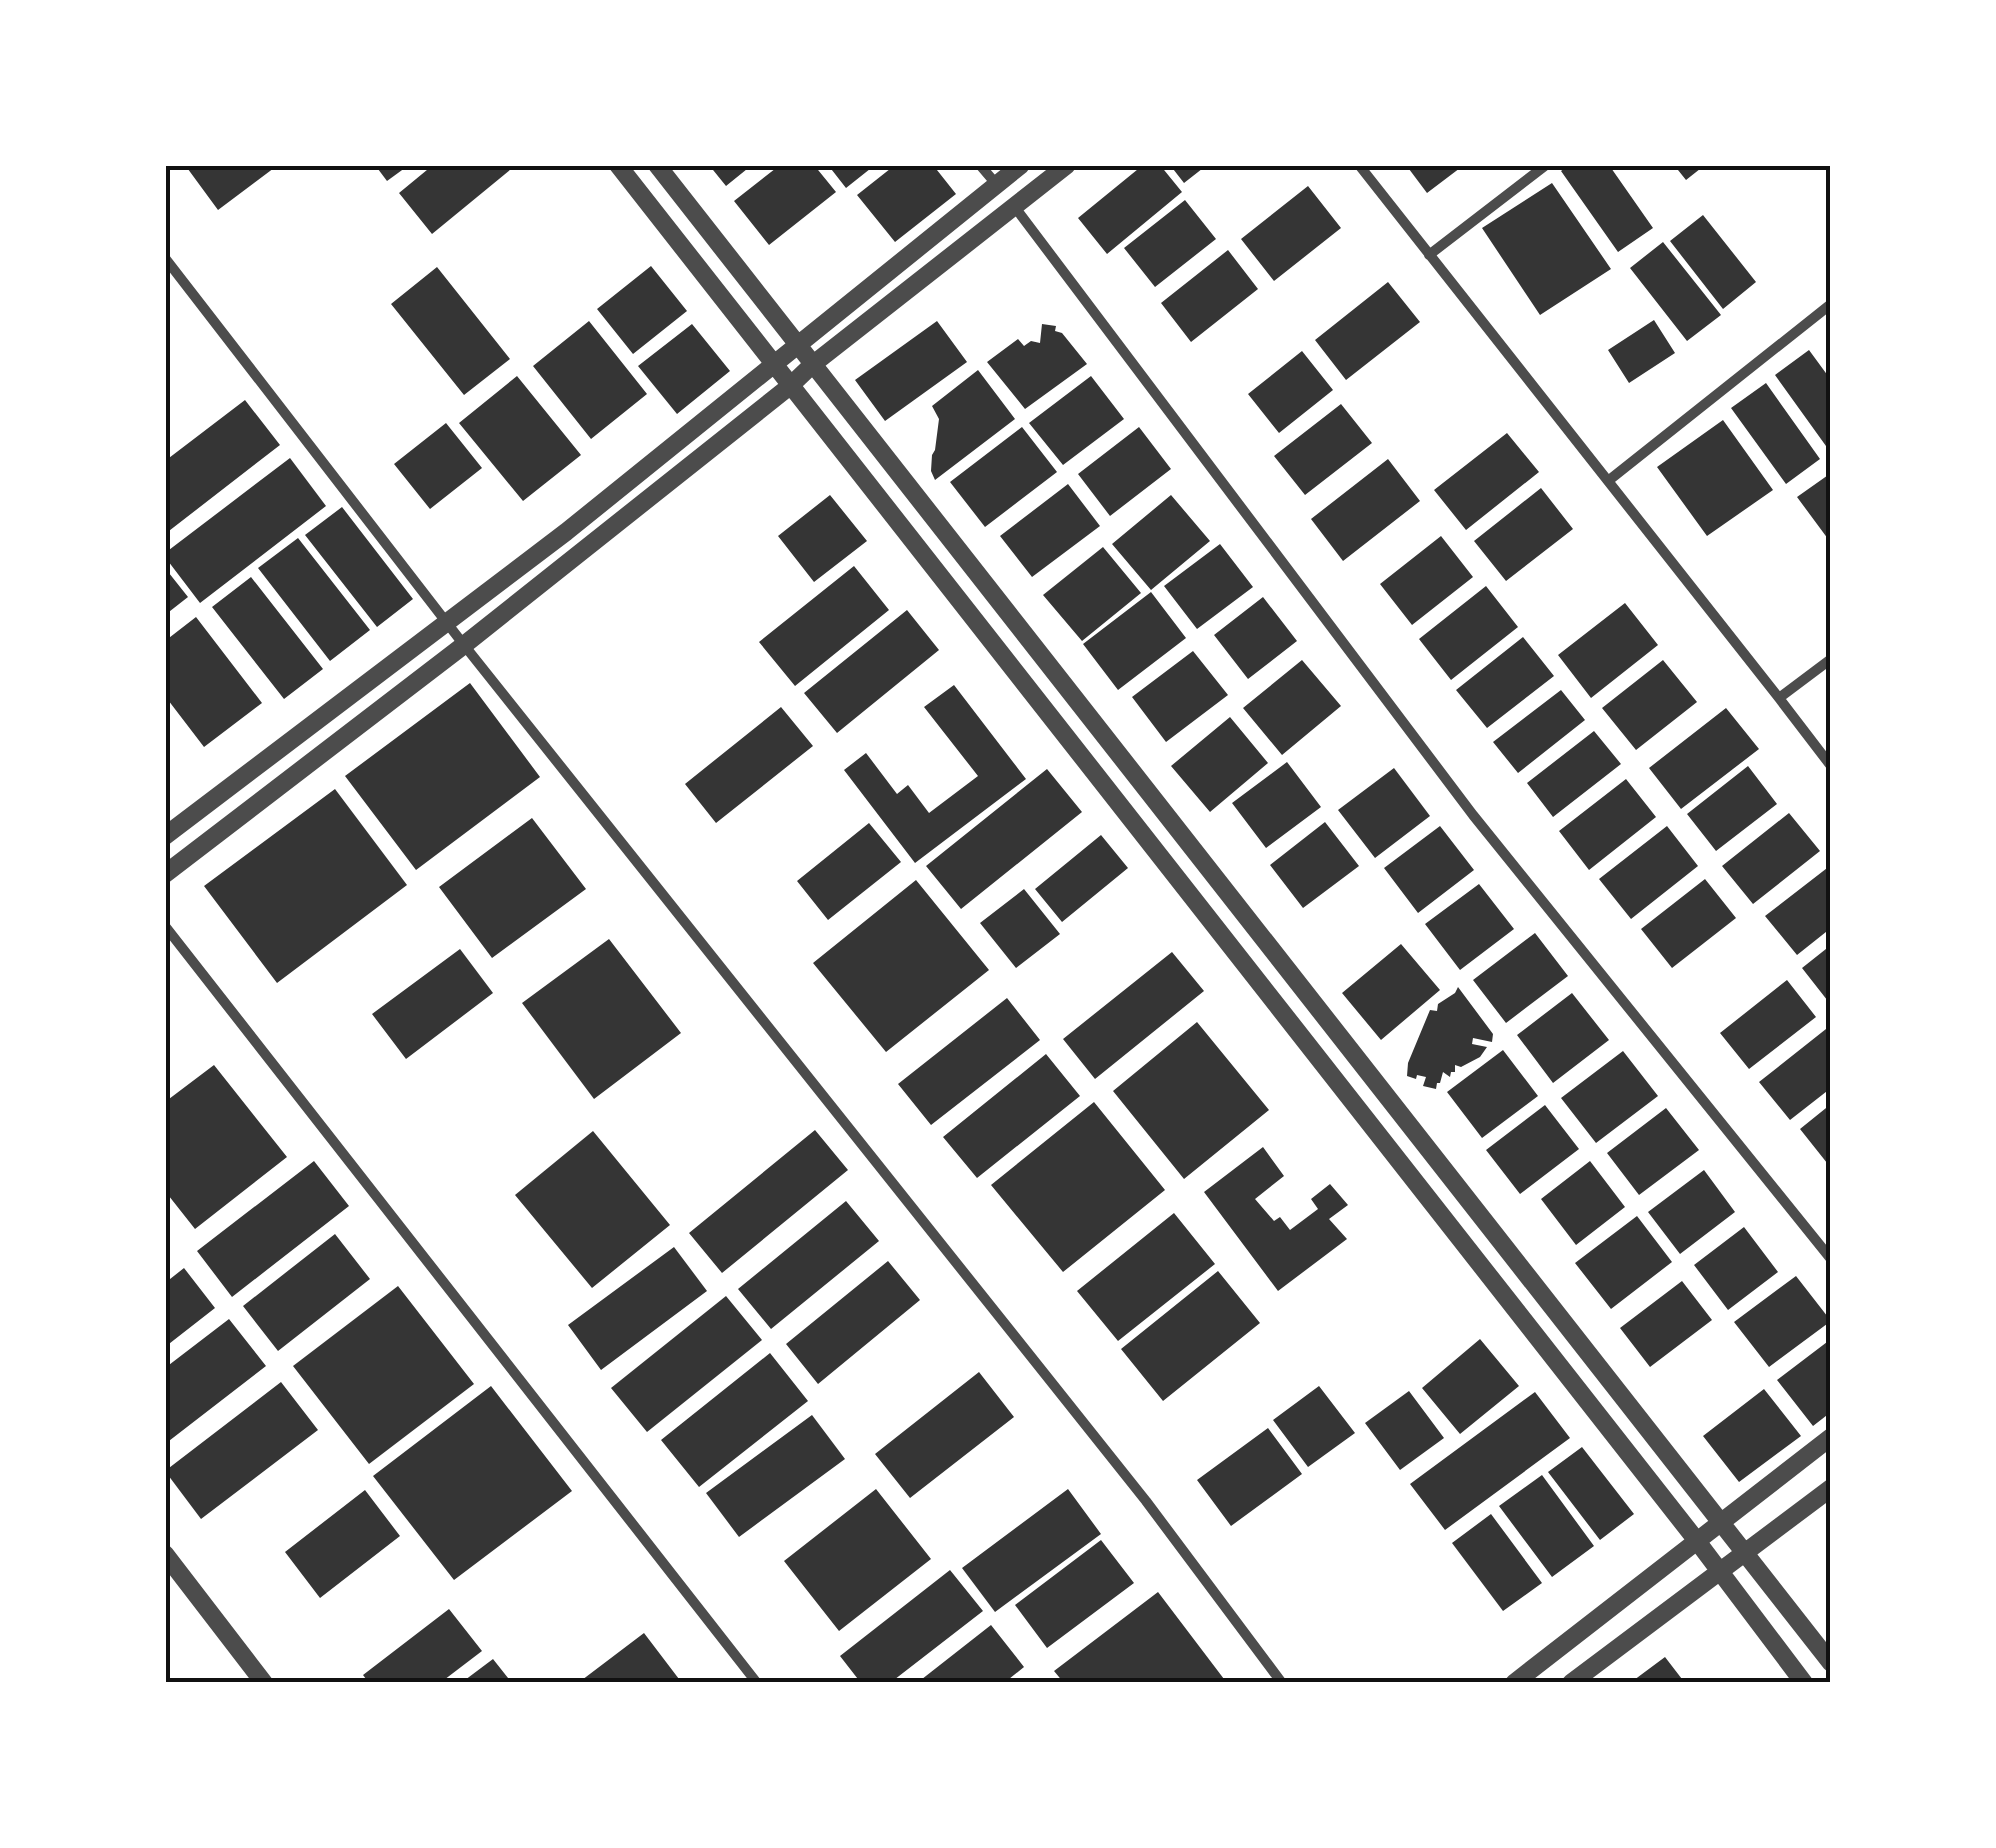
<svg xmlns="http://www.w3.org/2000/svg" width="1996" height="1848" font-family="Barlow,sans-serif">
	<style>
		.building { fill: #353535 }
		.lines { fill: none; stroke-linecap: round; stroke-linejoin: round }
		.minor { stroke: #4c4c4c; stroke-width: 10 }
		.tertiary { stroke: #4c4c4c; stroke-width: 18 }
		.neatline { fill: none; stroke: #111; stroke-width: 4 }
	</style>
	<rect width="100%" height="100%" fill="#fff"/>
	<!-- building -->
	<path class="building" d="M 185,165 L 278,165 L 218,210 Z
		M 375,165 L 409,165 L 387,181 Z
		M 433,165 L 516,165 L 432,234 L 399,193 Z
		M 709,165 L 752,165 L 726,186 Z
		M 780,165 L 814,165 L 836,192 L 769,245 L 734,201 Z
		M 828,165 L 875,165 L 846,188 Z
		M 895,165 L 933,165 L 956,194 L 895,242 L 857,195 Z
		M 1143,165 L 1160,165 L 1182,192 L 1107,254 L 1078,218 Z
		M 1170,165 L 1207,165 L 1184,183 Z
		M 1406,165 L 1464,165 L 1427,193 Z
		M 1569,165 L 1609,165 L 1653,228 L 1618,252 L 1561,171 Z
		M 1674,165 L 1705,165 L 1686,180 Z
		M 1552,183 L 1611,269 L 1540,315 L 1482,228 Z
		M 1308,186 L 1341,228 L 1274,281 L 1241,239 Z
		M 1185,200 L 1216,239 L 1155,287 L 1124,248 Z
		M 1703,215 L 1756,282 L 1723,309 L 1670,241 Z
		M 1663,242 L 1721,315 L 1687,341 L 1630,268 Z
		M 1228,250 L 1258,289 L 1191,342 L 1161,303 Z
		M 651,266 L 687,311 L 633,354 L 597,309 Z
		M 437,267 L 510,359 L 464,395 L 391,304 Z
		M 1388,282 L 1420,322 L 1346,380 L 1315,340 Z
		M 1654,320 L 1675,353 L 1629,383 L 1608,350 Z
		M 589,321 L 647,394 L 591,439 L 533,366 Z
		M 937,321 L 967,362 L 885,421 L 855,380 Z
		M 692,324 L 730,371 L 677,414 L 638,366 Z
		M 1042,324 L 1056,326 L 1055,331 L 1062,333 L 1087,364 L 1025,409 L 987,362 L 1018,339 L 1024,346 L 1031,341 L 1040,343 Z
		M 1809,350 L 1831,380 L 1831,453 L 1775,375 Z
		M 1302,351 L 1333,390 L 1279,433 L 1248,394 Z
		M 978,370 L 1015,419 L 935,480 L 931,471 L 932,455 L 935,450 L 939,419 L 932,406 Z
		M 517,376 L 581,455 L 523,501 L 459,423 Z
		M 1091,376 L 1124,419 L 1063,465 L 1029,423 Z
		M 1766,383 L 1820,459 L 1786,484 L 1731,408 Z
		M 245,400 L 280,445 L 165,534 L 165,461 Z
		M 1341,404 L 1372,443 L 1305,495 L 1274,456 Z
		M 1723,420 L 1773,490 L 1707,536 L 1657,467 Z
		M 446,423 L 482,468 L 430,509 L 394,464 Z
		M 1022,427 L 1057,472 L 985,527 L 950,482 Z
		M 1139,427 L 1171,469 L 1110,516 L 1078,474 Z
		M 1507,433 L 1539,472 L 1466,530 L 1434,490 Z
		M 290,458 L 326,506 L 200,603 L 165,557 L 165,553 Z
		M 1388,459 L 1420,501 L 1343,561 L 1311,519 Z
		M 1831,473 L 1831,543 L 1797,497 Z
		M 1068,484 L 1100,526 L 1032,577 L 1000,536 Z
		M 1541,488 L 1573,529 L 1506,581 L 1474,541 Z
		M 830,495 L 867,541 L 814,582 L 778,536 Z
		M 1171,495 L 1210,541 L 1151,590 L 1112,544 Z
		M 342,507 L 413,599 L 377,627 L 305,535 Z
		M 1441,536 L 1473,577 L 1412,625 L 1380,584 Z
		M 298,538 L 370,630 L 330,661 L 258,568 Z
		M 1220,544 L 1253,587 L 1197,629 L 1164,586 Z
		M 1103,547 L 1141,593 L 1082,641 L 1043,595 Z
		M 854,566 L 889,610 L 795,686 L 759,642 Z
		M 165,568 L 188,597 L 165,615 Z
		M 251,577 L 323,669 L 284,699 L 212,607 Z
		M 1486,586 L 1518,627 L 1451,680 L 1419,639 Z
		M 1151,592 L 1186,638 L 1118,690 L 1083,644 Z
		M 1263,597 L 1297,641 L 1248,679 L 1214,635 Z
		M 1625,603 L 1658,645 L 1591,698 L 1558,655 Z
		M 907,610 L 939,650 L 837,733 L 804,693 Z
		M 196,617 L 262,703 L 204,747 L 165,696 L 165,641 Z
		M 1523,637 L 1554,676 L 1487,728 L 1456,690 Z
		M 1193,651 L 1228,695 L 1166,742 L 1132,697 Z
		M 1302,660 L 1341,706 L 1282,755 L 1243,708 Z
		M 1663,660 L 1697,702 L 1636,750 L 1602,708 Z
		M 470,683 L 540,777 L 416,870 L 345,776 Z
		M 954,685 L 1026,779 L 915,863 L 844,770 L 866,753 L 897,794 L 908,785 L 929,813 L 978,776 L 924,707 Z
		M 1561,690 L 1585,720 L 1518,773 L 1493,742 Z
		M 781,707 L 813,746 L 716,823 L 685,784 Z
		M 1726,708 L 1759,749 L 1681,809 L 1649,768 Z
		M 1230,717 L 1268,763 L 1210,812 L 1171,766 Z
		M 1594,731 L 1621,764 L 1553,817 L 1527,783 Z
		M 1287,762 L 1321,807 L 1266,848 L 1232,803 Z
		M 1748,766 L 1777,804 L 1716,851 L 1687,814 Z
		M 1394,768 L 1430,816 L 1375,858 L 1338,810 Z
		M 1047,769 L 1082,812 L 961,909 L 926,866 Z
		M 1626,779 L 1656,817 L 1589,870 L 1559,831 Z
		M 335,789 L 407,885 L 277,983 L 204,886 Z
		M 1789,813 L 1820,851 L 1753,904 L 1722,866 Z
		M 532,818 L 586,889 L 492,958 L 439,887 Z
		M 1325,822 L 1359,866 L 1303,908 L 1270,865 Z
		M 869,823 L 901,862 L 828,920 L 797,881 Z
		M 1440,826 L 1474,870 L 1418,913 L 1384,868 Z
		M 1667,826 L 1698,866 L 1631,919 L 1599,879 Z
		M 1101,835 L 1128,868 L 1062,922 L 1035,889 Z
		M 1831,865 L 1831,928 L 1797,955 L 1765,916 Z
		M 1705,879 L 1736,918 L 1672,968 L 1641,929 Z
		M 916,880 L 989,970 L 886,1052 L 813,963 Z
		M 1479,884 L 1514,929 L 1460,970 L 1425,924 Z
		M 1024,889 L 1060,934 L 1016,968 L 980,923 Z
		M 1535,933 L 1568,976 L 1506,1023 L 1473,980 Z
		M 609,939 L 681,1033 L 594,1099 L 522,1003 Z
		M 1401,944 L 1440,990 L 1381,1040 L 1342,993 Z
		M 1831,945 L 1831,1005 L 1802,968 Z
		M 460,949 L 493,993 L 406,1059 L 372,1014 Z
		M 1172,952 L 1204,991 L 1095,1079 L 1063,1039 Z
		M 1787,980 L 1816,1017 L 1749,1069 L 1720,1033 Z
		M 1458,987 L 1493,1034 L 1492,1042 L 1473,1038 L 1472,1044 L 1487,1047 L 1480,1057 L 1461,1067 L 1455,1065 L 1455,1072 L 1451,1072 L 1450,1077 L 1443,1072 L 1440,1083 L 1437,1083 L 1436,1089 L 1423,1086 L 1426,1077 L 1417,1075 L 1416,1079 L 1407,1076 L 1408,1063 L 1430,1010 L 1437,1011 L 1438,1004 L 1455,993 Z
		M 1572,993 L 1609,1040 L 1553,1083 L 1517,1035 Z
		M 1007,998 L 1040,1040 L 931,1125 L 898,1084 Z
		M 1197,1022 L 1269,1110 L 1184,1179 L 1113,1091 Z
		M 1826,1029 L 1831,1035 L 1831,1088 L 1790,1120 L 1759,1082 Z
		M 1503,1050 L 1538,1096 L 1482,1138 L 1447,1092 Z
		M 1623,1051 L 1658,1096 L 1596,1143 L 1561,1098 Z
		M 1046,1054 L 1080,1096 L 977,1178 L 943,1137 Z
		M 214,1065 L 287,1157 L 195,1229 L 165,1191 L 165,1102 Z
		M 1094,1102 L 1165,1190 L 1063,1272 L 991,1185 Z
		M 1831,1104 L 1831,1168 L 1800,1129 Z
		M 1545,1105 L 1579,1149 L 1520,1194 L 1486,1150 Z
		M 1666,1108 L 1699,1150 L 1639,1195 L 1607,1153 Z
		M 815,1130 L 848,1170 L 722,1273 L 689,1233 Z
		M 593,1131 L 670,1225 L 592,1288 L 515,1195 Z
		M 1263,1147 L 1284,1176 L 1255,1199 L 1274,1221 L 1280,1217 L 1290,1230 L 1318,1209 L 1311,1199 L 1330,1184 L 1348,1205 L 1329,1219 L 1347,1239 L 1278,1291 L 1204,1192 Z
		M 314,1161 L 349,1206 L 232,1297 L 197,1251 Z
		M 1590,1161 L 1625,1207 L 1576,1245 L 1541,1199 Z
		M 1704,1170 L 1735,1212 L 1680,1254 L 1648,1212 Z
		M 846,1201 L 879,1241 L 771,1329 L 738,1289 Z
		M 1174,1213 L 1215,1264 L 1118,1341 L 1077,1291 Z
		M 1637,1216 L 1672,1262 L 1611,1309 L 1575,1263 Z
		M 1744,1227 L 1778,1272 L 1728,1310 L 1694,1265 Z
		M 335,1234 L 370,1279 L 278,1351 L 243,1306 Z
		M 674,1247 L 707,1291 L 601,1370 L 568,1325 Z
		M 888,1261 L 920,1300 L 818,1384 L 786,1344 Z
		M 184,1268 L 215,1308 L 165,1347 L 165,1283 Z
		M 1218,1271 L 1260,1323 L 1163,1401 L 1121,1349 Z
		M 1796,1276 L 1831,1321 L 1769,1367 L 1734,1322 Z
		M 1682,1281 L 1712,1320 L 1650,1367 L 1620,1328 Z
		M 398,1286 L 474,1384 L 369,1464 L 293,1366 Z
		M 726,1296 L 762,1340 L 647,1432 L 611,1388 Z
		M 229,1319 L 266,1366 L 165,1444 L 165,1368 Z
		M 1480,1339 L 1519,1386 L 1460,1434 L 1422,1388 Z
		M 1831,1339 L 1831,1412 L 1813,1426 L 1777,1380 Z
		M 770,1353 L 808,1401 L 699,1487 L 661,1440 Z
		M 979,1372 L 1014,1417 L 910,1498 L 875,1454 Z
		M 281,1382 L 318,1430 L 201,1519 L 165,1471 Z
		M 491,1386 L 572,1491 L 454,1580 L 373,1476 Z
		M 1319,1386 L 1355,1433 L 1308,1467 L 1273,1420 Z
		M 1764,1389 L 1801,1436 L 1739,1482 L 1703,1436 Z
		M 1409,1391 L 1444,1438 L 1400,1470 L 1365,1423 Z
		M 1535,1392 L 1570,1438 L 1445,1530 L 1410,1484 Z
		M 812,1415 L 845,1459 L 739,1537 L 706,1493 Z
		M 1268,1428 L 1302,1474 L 1231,1526 L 1197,1480 Z
		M 1582,1447 L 1634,1514 L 1600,1540 L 1548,1472 Z
		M 1542,1475 L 1594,1546 L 1552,1577 L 1499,1506 Z
		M 876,1489 L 931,1559 L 839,1631 L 784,1561 Z
		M 1068,1489 L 1101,1534 L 995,1612 L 962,1568 Z
		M 365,1490 L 400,1536 L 320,1598 L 285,1552 Z
		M 1491,1514 L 1542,1583 L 1503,1611 L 1452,1543 Z
		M 1101,1540 L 1134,1583 L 1047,1648 L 1015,1605 Z
		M 950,1570 L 983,1611 L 890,1683 L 861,1683 L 840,1656 Z
		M 1158,1592 L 1227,1683 L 1064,1683 L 1054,1671 Z
		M 449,1609 L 482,1651 L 440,1683 L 369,1683 L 363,1675 Z
		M 991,1625 L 1024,1667 L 1004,1683 L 917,1683 Z
		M 644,1633 L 682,1683 L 578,1683 Z
		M 1665,1657 L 1685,1683 L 1630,1683 Z
		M 493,1659 L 512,1683 L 461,1683 Z"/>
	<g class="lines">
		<!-- minor -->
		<path class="minor" d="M 980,165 L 997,185
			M 1359,165 L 1779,698 L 1831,766
			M 1014,206 L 1473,815 L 1831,1259
			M 1429,255 L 1546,165
			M 165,258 L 464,645 L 1146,1501 L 1282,1683
			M 1608,481 L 1831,304
			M 1779,698 L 1831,659
			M 165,926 L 757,1683"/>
		<!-- tertiary -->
		<path class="tertiary" d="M 618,165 L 1697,1541 L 1804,1683
			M 657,165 L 1831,1663
			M 165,836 L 566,532 L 1021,165
			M 165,874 L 464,645 L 790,386 L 812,365 L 1067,165
			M 165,1554 L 264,1683
			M 1514,1683 L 1831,1437
			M 1571,1683 L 1831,1488"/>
	</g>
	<!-- border -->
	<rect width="1996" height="1848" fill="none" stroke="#ffffff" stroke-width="335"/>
	<rect x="168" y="168" width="1660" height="1512" class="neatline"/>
</svg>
